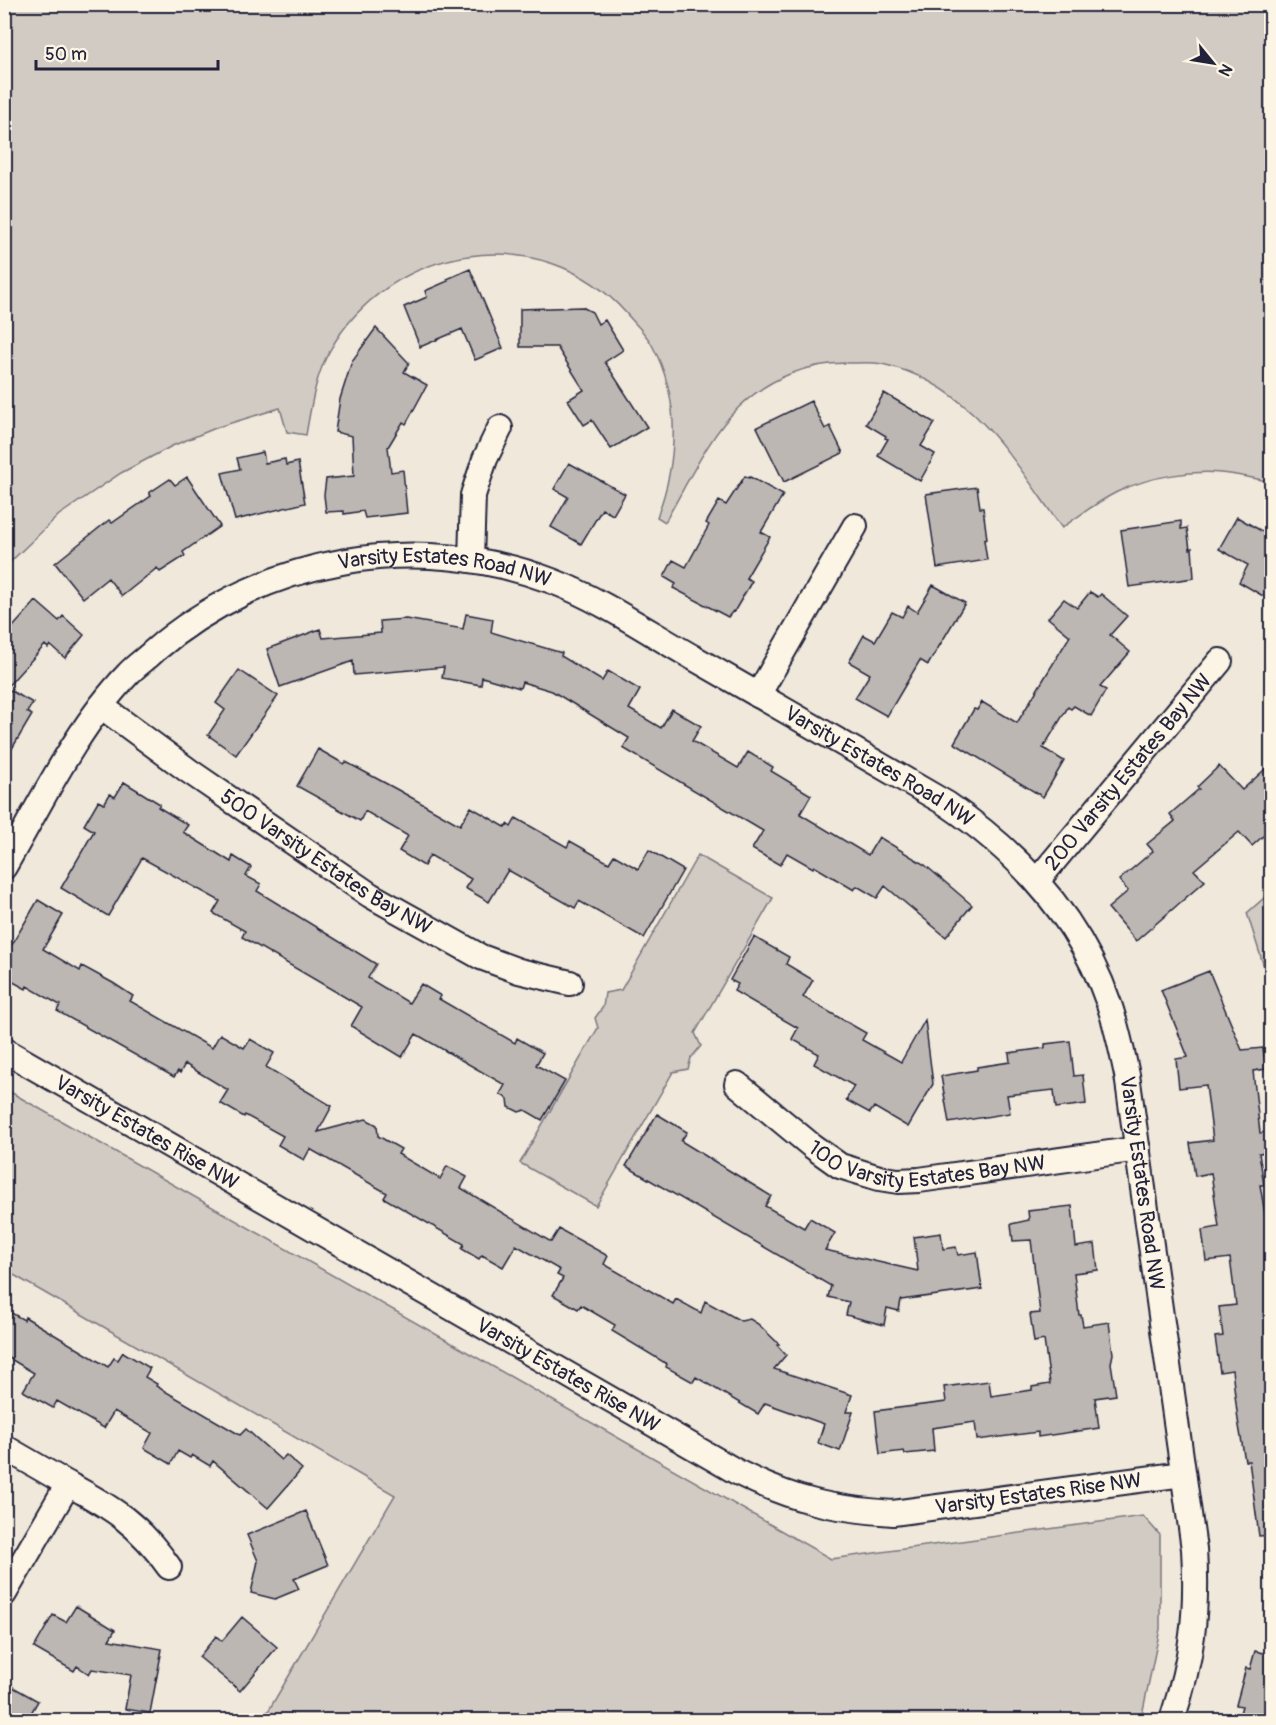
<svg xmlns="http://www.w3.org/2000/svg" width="1276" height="1725" font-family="Pangolin,sans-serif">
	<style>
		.green { fill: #d1cbc3; stroke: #7a767f; stroke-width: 1.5 }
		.building { fill: #bcb7b3; stroke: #22223b; stroke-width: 1.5 }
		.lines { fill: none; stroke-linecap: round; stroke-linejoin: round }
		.minor-casing { stroke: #22223b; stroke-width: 28 }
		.minor { stroke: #fcf5e5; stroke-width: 24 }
		.labels { text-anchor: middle; stroke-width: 4.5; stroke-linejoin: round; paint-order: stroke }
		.street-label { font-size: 21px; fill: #22223b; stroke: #fcf5e5 }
	</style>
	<rect width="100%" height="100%" fill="#efe8db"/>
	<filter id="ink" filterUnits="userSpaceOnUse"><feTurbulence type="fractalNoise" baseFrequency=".0167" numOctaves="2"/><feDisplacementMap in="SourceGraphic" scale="12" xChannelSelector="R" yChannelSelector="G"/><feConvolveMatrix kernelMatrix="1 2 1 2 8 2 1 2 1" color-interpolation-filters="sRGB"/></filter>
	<g filter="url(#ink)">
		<!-- green -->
		<path class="green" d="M 5,4 L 1271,5 L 1271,482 C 1258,479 1244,476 1230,474 C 1194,469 1150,476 1117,492 C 1097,502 1080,515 1062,528 C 1013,460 971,383 882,364 C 872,362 860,363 850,363 C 809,362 769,378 739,407 C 709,435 686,486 665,522 L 657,517 C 678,461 681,399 652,345 C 646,333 634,323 626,313 C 543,218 388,243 329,352 C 315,377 311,407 306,435 L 287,432 L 280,408 L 218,427 L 172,446 L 121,473 L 59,515 L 5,567 Z
			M 698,855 L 773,898 L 695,1033 L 701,1046 L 691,1058 L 688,1069 L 673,1072 L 596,1206 L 520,1163 L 598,1028 L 595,1018 L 603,1007 L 605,993 L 621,990 Z
			M 1271,892 L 1271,989 L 1247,913 Z
			M 5,1089 L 831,1559 L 1143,1516 L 1160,1535 L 1160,1629 L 1142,1715 L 1139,1720 L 263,1720 L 395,1495 L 5,1270 Z"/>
		<!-- building -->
		<path class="building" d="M 470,269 L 503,348 L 475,360 L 462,329 L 420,347 L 404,307 L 427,297 L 425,291 L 448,281 L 447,279 Z
			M 582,307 L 592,312 L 598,324 L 605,320 L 623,350 L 605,362 L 647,427 L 611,449 L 592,420 L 584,425 L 568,400 L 584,390 L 557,347 L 520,347 L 520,309 Z
			M 376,328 L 409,363 L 404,372 L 427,385 L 406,424 L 403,422 L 388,447 L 391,472 L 403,470 L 407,513 L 365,518 L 363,511 L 344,514 L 344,511 L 326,512 L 324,495 L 326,479 L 354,476 L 352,436 L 335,432 L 340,399 L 352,361 Z
			M 884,393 L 935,423 L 921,446 L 935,454 L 920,481 L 878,456 L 888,439 L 885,438 L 886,436 L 866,424 Z
			M 811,401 L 825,429 L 830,426 L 843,453 L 784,482 L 757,427 Z
			M 263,452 L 265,463 L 285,459 L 286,465 L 298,462 L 305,503 L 235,520 L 222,473 L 240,469 L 237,458 Z
			M 569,463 L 625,494 L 613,515 L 602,509 L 581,544 L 551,527 L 568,497 L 554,489 Z
			M 745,476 L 749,478 L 750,477 L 783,495 L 761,532 L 770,537 L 746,578 L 752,581 L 734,612 L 733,611 L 728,617 L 673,588 L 676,584 L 664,577 L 673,560 L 686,567 L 709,525 L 706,523 L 719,501 L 726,505 Z
			M 187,477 L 220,526 L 183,552 L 185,556 L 160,572 L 157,568 L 122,596 L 108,578 L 83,598 L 55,563 L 109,520 L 112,523 L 151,496 L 149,493 L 170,479 L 175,485 Z
			M 977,487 L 980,508 L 983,508 L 987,539 L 984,540 L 987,560 L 937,568 L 926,494 Z
			M 1237,517 L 1272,537 L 1272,582 L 1263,596 L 1239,582 L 1248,565 L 1219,549 Z
			M 1181,521 L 1181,529 L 1187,528 L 1190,549 L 1192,548 L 1194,578 L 1129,587 L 1121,530 Z
			M 933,585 L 965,603 L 928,665 L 920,660 L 887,716 L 855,698 L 870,674 L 849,662 L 864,635 L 875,641 L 892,612 L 902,617 L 908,606 L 917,612 Z
			M 1090,592 L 1098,597 L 1101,594 L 1127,616 L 1110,635 L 1130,652 L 1100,687 L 1106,690 L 1091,716 L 1074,706 L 1071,709 L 1068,707 L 1043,748 L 1064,761 L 1043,797 L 954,743 L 974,709 L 977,710 L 982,702 L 1017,723 L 1070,636 L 1048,618 L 1064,599 L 1077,608 Z
			M 36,601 L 59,621 L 63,616 L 84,635 L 65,658 L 50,645 L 48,648 L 45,645 L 6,688 L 33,703 L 27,712 L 32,715 L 4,762 L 4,637 Z
			M 466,614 L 493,619 L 491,632 L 562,653 L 561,656 L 602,681 L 608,671 L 640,690 L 629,709 L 661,728 L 672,709 L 701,726 L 692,741 L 738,768 L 748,752 L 773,767 L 771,771 L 811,795 L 800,814 L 868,855 L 879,837 L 925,865 L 972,905 L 946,937 L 885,886 L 877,898 L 857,886 L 854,890 L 814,866 L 813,868 L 787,853 L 780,865 L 752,849 L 763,831 L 623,748 L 629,738 L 552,691 L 522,682 L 520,688 L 482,677 L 481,685 L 442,678 L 444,667 L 354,675 L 353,661 L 280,687 L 267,649 L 320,629 L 323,638 L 381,633 L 380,621 L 406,619 L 463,629 Z
			M 239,670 L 278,696 L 236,755 L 208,735 L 225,710 L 216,703 Z
			M 318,749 L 344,764 L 346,762 L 398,790 L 460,825 L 471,807 L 505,827 L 507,824 L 511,827 L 516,818 L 567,847 L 570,841 L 609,863 L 614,855 L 638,869 L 649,850 L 683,870 L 644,938 L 579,901 L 575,908 L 508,870 L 489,902 L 465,888 L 471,879 L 430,855 L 424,866 L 399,851 L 408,836 L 365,811 L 360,821 L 297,786 Z
			M 1272,763 L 1272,828 L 1252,846 L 1239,832 L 1194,870 L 1205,881 L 1136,941 L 1108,908 L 1128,891 L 1119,880 L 1153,851 L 1147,844 L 1175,821 L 1170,814 L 1199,789 L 1197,787 L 1219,766 L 1242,790 Z
			M 124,782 L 160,804 L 158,807 L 188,825 L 183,832 L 231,862 L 233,856 L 251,867 L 246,876 L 261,884 L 257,891 L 376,964 L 368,978 L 409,1003 L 421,984 L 441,996 L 439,999 L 515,1043 L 517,1038 L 543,1053 L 536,1065 L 565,1081 L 542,1120 L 525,1110 L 519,1112 L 509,1107 L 508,1099 L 500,1094 L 505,1085 L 416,1034 L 402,1057 L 351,1026 L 362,1007 L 242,937 L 245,931 L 213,913 L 220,901 L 142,858 L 108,916 L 61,888 L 94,831 L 84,825 L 98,801 L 104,804 L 110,794 L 115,797 Z
			M 38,900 L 63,915 L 43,949 L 80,971 L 82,966 L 113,983 L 133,996 L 130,1001 L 212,1048 L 220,1034 L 244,1048 L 250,1039 L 274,1053 L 266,1067 L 332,1106 L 318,1132 L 366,1119 L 377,1125 L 378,1136 L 401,1149 L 398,1154 L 440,1179 L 447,1166 L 467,1177 L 461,1188 L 551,1242 L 559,1229 L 608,1256 L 604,1264 L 673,1304 L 676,1299 L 701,1313 L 705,1301 L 741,1321 L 750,1319 L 758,1324 L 779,1344 L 777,1345 L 786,1355 L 774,1369 L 852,1395 L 846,1412 L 853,1412 L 840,1451 L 818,1443 L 824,1424 L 765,1403 L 758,1414 L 696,1377 L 693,1382 L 666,1367 L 667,1364 L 612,1331 L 615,1325 L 581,1305 L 578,1309 L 553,1295 L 563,1278 L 557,1275 L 560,1270 L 516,1245 L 503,1267 L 482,1255 L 479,1259 L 462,1249 L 464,1244 L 384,1198 L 387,1193 L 310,1149 L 304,1160 L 278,1145 L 283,1136 L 245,1115 L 244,1117 L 220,1103 L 228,1090 L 185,1064 L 180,1073 L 178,1071 L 174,1077 L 57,1011 L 60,1005 L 27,986 L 26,989 L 4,977 L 4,958 Z
			M 754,937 L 789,957 L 786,964 L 813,980 L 803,997 L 866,1033 L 862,1040 L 901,1062 L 925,1020 L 933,1084 L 908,1127 L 874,1107 L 870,1113 L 846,1100 L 854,1086 L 814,1064 L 819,1054 L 792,1039 L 798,1028 L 734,991 L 738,984 L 730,980 Z
			M 1209,971 L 1242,1050 L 1263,1048 L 1266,1069 L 1253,1071 L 1260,1133 L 1267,1132 L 1270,1152 L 1259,1153 L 1264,1185 L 1260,1185 L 1272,1255 L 1272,1535 L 1259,1536 L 1249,1461 L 1245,1461 L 1238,1420 L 1232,1370 L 1220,1372 L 1215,1337 L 1223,1336 L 1219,1307 L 1236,1305 L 1230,1258 L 1206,1261 L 1202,1230 L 1219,1227 L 1211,1173 L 1195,1176 L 1190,1143 L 1213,1140 L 1206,1085 L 1179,1088 L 1176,1059 L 1188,1057 L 1161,990 Z
			M 1070,1041 L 1074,1076 L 1083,1075 L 1086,1104 L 1056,1108 L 1054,1090 L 1007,1095 L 1010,1113 L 949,1123 L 941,1076 L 977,1070 L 977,1067 L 1010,1062 L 1009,1053 L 1045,1048 L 1045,1044 Z
			M 657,1114 L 687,1132 L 681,1141 L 771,1196 L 765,1206 L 804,1228 L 810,1218 L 835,1233 L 825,1250 L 918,1271 L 914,1237 L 941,1233 L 943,1249 L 956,1247 L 958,1255 L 977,1252 L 982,1289 L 901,1300 L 899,1311 L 887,1308 L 884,1325 L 846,1315 L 849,1302 L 828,1297 L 831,1286 L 626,1166 Z
			M 1072,1206 L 1076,1247 L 1095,1244 L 1098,1270 L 1074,1273 L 1079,1315 L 1081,1315 L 1083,1326 L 1109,1322 L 1113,1354 L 1111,1363 L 1116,1395 L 1095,1398 L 1099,1428 L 1038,1437 L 1038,1432 L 977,1440 L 975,1422 L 932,1428 L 934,1451 L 905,1454 L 904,1451 L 880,1454 L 875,1411 L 946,1402 L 944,1387 L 989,1381 L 991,1396 L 1032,1390 L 1032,1387 L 1050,1384 L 1044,1340 L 1034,1342 L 1030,1314 L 1040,1313 L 1031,1240 L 1013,1241 L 1011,1224 L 1029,1220 L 1028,1211 Z
			M 4,1309 L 24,1320 L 25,1317 L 108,1367 L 114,1358 L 118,1360 L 123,1352 L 150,1368 L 145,1377 L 157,1384 L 156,1386 L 240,1435 L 246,1429 L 281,1460 L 286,1455 L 302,1469 L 268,1508 L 213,1461 L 210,1466 L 192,1455 L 190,1458 L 178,1451 L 171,1464 L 144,1448 L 152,1433 L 114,1411 L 104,1428 L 57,1401 L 53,1408 L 23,1391 L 34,1373 L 4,1355 Z
			M 306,1511 L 328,1565 L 294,1579 L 299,1589 L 275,1599 L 251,1593 L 258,1561 L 247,1535 Z
			M 76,1606 L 115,1630 L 109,1640 L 162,1649 L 150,1713 L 125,1709 L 131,1675 L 92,1669 L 89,1674 L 77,1666 L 74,1671 L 34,1648 L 53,1615 L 66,1622 Z
			M 242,1617 L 277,1647 L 240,1691 L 199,1657 L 216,1636 L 222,1641 Z
			M 1255,1651 L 1272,1655 L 1272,1720 L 1238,1720 L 1242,1706 L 1236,1705 L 1246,1668 L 1250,1669 Z
			M 4,1682 L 38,1701 L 27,1720 L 4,1720 Z"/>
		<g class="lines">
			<!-- minor casing -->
			<g class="minor-casing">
				<g id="minor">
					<path d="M 471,560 L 473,495 L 485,459 L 500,428"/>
					<path d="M 758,695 L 855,526"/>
					<path id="s1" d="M 101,706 L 189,771 L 370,895 L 481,957 L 519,971 L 570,983"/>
					<path id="s2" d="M 4,867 C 41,803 77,727 128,674 C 136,665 146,659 154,651 C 263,557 417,530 552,581 C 602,600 648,632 694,658 C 778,706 863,755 947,804 C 1020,854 1080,919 1109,1004 C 1117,1027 1122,1051 1127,1075 L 1194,1549 C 1198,1613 1192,1659 1172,1720"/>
					<path id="s3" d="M 1037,881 L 1220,661"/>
					<path id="s4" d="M 4,1050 L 737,1472 C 792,1500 832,1509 893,1513 L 1183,1474"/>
					<path id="s5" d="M 737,1084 L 812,1146 L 840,1166 L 879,1178 L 898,1181 L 919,1180 L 1138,1149"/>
					<path d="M 4,1447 L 68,1484 L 4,1594"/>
					<path d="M 68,1484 C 113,1508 139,1524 169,1567"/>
				</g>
			</g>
			<!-- minor -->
			<use href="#minor" class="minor"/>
		</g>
	</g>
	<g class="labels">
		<!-- street labels -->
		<g class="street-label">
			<text dy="7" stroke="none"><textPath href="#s2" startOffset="579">Varsity Estates Road NW</textPath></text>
			<text dy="7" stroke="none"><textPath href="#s2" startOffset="1065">Varsity Estates Road NW</textPath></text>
			<text dy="7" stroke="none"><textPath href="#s3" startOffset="142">200 Varsity Estates Bay NW</textPath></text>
			<text dy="7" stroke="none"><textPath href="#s1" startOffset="274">500 Varsity Estates Bay NW</textPath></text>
			<text dy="7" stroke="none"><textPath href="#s4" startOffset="165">Varsity Estates Rise NW</textPath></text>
			<text dy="7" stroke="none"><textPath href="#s5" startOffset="218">100 Varsity Estates Bay NW</textPath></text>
			<text dy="7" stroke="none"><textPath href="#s2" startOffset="1587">Varsity Estates Road NW</textPath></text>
			<text dy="7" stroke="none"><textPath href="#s4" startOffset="651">Varsity Estates Rise NW</textPath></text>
			<text dy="7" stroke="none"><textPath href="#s4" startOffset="1155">Varsity Estates Rise NW</textPath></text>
		</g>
	</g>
	<!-- margin -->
	<rect width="1276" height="1725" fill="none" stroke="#fcf5e5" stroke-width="24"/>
	<rect x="12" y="12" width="1252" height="1701" fill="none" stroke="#22223b" stroke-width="2" filter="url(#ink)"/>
	<!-- north arrow -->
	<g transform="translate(1213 63) rotate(120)" stroke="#fcf5e5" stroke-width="4.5" paint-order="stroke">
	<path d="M0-4.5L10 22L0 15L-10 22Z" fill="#22223b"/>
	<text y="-9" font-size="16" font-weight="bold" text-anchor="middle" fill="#22223b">N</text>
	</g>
	<!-- scale -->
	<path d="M36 60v9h182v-9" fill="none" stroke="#22223b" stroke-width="3"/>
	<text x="45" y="60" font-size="18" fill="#22223b" stroke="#fcf5e5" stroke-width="4.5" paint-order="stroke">50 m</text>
</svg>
